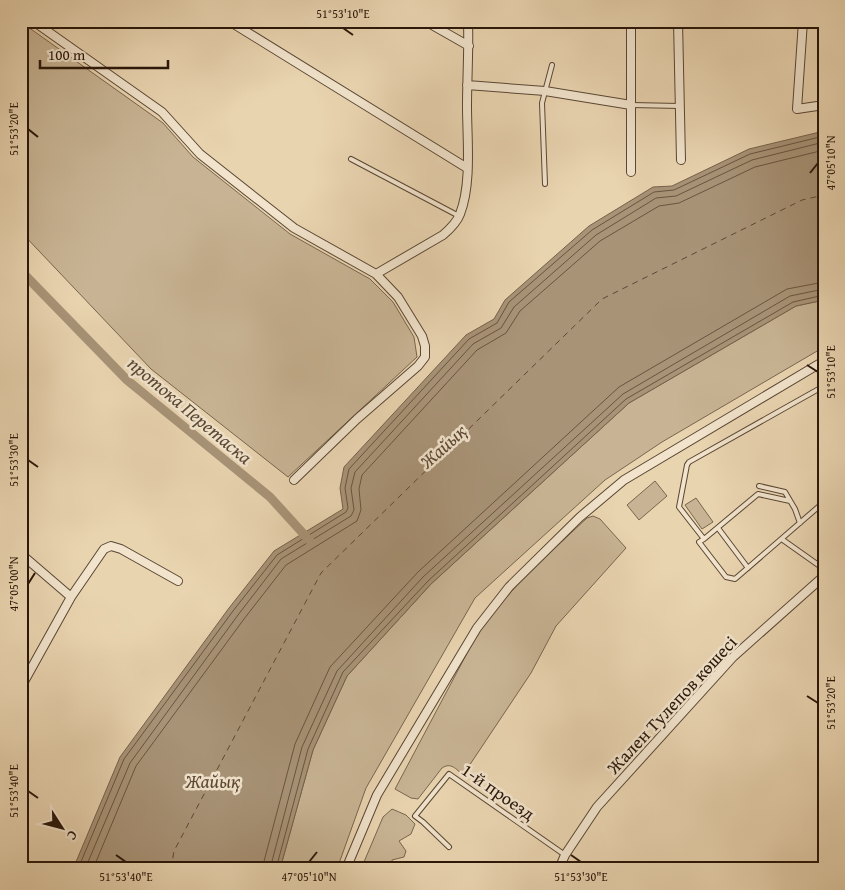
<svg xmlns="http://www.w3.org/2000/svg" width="845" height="890" font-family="'Gentium Book Plus',serif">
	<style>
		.green { fill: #c8b494; stroke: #78654e }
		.water { fill: #a89377; stroke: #75614b }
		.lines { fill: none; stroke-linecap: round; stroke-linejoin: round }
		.shore { stroke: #685440; stroke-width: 1 }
		.canal { stroke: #a89377; stroke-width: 9 }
		.ferry { stroke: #5c4835; stroke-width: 1; stroke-dasharray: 6 5; stroke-linecap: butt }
		.lane-casing { stroke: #594633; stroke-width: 6 }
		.street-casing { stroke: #594633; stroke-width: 10 }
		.lane { stroke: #f1e3cc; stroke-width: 4 }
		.street { stroke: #f1e3cc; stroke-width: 8 }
		.ticks { fill: none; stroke: #291609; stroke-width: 2 }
		.labels { text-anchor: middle; stroke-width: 5; stroke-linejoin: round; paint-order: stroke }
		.street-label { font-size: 18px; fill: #291609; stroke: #f1e3cc }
		.water-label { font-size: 19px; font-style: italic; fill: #5c4835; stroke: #f1e3cc }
		.neatline { fill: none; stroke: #291609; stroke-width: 2 }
		.ticks-label { font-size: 12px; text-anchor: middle; fill: #291609 }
	</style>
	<rect width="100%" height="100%" fill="#e9d4b0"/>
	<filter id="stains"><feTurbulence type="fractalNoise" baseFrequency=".004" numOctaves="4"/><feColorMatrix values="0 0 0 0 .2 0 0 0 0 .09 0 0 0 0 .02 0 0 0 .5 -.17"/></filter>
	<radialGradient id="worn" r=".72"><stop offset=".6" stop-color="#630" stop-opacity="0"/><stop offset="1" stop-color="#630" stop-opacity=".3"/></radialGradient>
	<!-- green -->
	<path class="green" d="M 21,22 L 163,123 L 193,157 L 290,234 L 370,279 L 393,302 L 414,337 L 417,357 L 288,477 L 151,369 L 21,232 Z
		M 824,300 L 824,347 L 662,442 L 605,480 L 475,598 L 366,788 L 337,869 L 280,869 L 313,750 L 347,676 L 431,584 L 629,403 L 796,306 Z
		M 655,481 L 667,496 L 639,520 L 627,505 Z
		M 696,498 L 713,522 L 702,529 L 685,505 Z
		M 593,516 L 600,519 L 626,548 L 556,626 L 531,673 L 463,775 C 456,769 451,762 442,768 L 418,799 L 411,798 L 395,789 L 482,625 L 525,576 L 587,518 Z
		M 392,809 L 406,815 L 415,824 L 411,834 L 399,841 L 406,851 L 404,857 L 392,860 L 392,869 L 361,869 L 383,817 Z"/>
	<!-- water -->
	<path class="water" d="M 824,131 L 824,300 L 796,306 L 629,403 L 431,584 L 347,676 L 313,750 L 280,869 L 73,869 L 120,757 L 229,608 L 274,551 L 343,509 L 340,488 L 344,467 L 466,335 L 494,319 L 505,300 L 589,226 L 653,187 L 672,186 L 749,149 Z"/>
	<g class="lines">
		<!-- shore -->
		<path class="shore" d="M 78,869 L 124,759 L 233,611 L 277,555 L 346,512 L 348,508 L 345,488 L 349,469 L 469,339 L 497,323 L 509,302 L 592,230 L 654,192 L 674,190 L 750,154 L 824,136
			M 85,869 L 130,763 L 238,615 L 281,559 L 351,516 L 354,510 L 351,488 L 355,472 L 473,344 L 501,328 L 514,307 L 596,235 L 656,198 L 676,196 L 752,160 L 824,142
			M 93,869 L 136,766 L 244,619 L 286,565 L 357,521 L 361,510 L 359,489 L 362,475 L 477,350 L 506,333 L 520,311 L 600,241 L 659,206 L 679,203 L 755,167 L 824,150
			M 262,869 L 295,744 L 330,667 L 418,572 L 619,387 L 787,289 L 824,282
			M 270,869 L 302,747 L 337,671 L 423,577 L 623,394 L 790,296 L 824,289
			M 276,869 L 308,749 L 343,672 L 428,581 L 626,399 L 793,302 L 824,295"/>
		<!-- canal -->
		<path class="canal" d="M 21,271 L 127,380 L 270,497 L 310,541"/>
		<!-- ferry -->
		<path class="ferry" d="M 171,869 L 174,851 L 321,573 L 602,299 L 802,200 L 824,195"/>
		<!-- lane casing -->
		<g class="lane-casing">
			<path id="lane" d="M 631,105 L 680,106
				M 351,159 L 459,216
				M 545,184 L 542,103 L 552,65
				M 824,386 L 689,462 L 687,465 L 679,507 L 704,539 L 699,542 L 726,577 L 735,579 L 824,502
				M 759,486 L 785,492 L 795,509 L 800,523
				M 718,528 L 748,568
				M 704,539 L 758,494 L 790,501
				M 783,540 L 824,569
				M 449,847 L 423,822 L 415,816 L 449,774 L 565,855"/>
		</g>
		<!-- street casing -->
		<g class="street-casing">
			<path id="street" d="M 33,21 L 162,112 L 200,154 L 294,228 L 376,274 L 398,297 L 422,336 L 425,346 L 425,357 L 418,366 L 357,419 L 294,480
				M 229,21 L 467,168
				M 425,21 L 469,46
				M 631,21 L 631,172
				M 678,21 L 681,160
				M 803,21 L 797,109 L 824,105
				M 467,85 L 545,91 L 631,105
				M 376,274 L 443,235 C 450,229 457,222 460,214 C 472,183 467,139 467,106 C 467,78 469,50 468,21
				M 21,554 L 71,597
				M 21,687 L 71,597 L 104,549 L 111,546 L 121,549 L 178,581
				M 346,869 L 377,795 L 477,628 L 509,587 L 580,517 L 624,480 L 824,361
				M 559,869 L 565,855 L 597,807 L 733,657 L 824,576"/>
		</g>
		<!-- lane -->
		<use href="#lane" class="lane"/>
		<!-- street -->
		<use href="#street" class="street"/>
	</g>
	<!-- ticks -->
	<path class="ticks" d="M 343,28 L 353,35M 28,129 L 38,137M 810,173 L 818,163M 807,365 L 818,372M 28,460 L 38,467M 28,584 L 35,573M 807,696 L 818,703M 28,791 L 38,798M 116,855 L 126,862M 571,855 L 581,862M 309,862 L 317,852"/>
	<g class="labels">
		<!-- street labels -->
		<g class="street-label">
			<text transform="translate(672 705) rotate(-47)" y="6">Жален Тулепов көшесі</text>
			<text transform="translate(498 792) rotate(35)" y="6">1-й проезд</text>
		</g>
		<!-- water labels -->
		<g class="water-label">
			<text transform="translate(190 410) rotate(40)" y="7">протока Перетаска</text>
			<text transform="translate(443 446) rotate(-42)" y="7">Жайық</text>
			<text x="213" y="788">Жайық</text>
		</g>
	</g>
	<!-- margin -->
	<rect width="845" height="890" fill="none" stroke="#e9d4b0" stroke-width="55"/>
	<!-- north arrow -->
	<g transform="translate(62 828) rotate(126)" stroke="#f1e3cc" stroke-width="4" paint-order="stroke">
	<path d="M0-4L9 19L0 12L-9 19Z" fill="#291609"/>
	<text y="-8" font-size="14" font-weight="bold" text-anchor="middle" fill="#291609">С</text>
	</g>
	<!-- scale -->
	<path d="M40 60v8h128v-8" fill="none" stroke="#291609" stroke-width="2.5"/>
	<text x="48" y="60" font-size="15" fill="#291609" stroke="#f1e3cc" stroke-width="4" paint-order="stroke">100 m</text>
	<rect x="28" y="28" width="790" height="834" class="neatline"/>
	<g class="ticks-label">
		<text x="343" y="18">51°53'10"E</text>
		<text transform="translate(14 129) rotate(-90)" y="4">51°53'20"E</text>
		<text transform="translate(831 163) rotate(-90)" y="4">47°05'10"N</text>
		<text transform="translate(831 372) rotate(-90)" y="4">51°53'10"E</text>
		<text transform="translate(14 460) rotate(-90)" y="4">51°53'30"E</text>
		<text transform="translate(14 584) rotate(-90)" y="4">47°05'00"N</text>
		<text transform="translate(831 703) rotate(-90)" y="4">51°53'20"E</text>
		<text transform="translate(14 791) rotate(-90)" y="4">51°53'40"E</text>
		<text x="126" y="881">51°53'40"E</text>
		<text x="309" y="881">47°05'10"N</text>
		<text x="581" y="881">51°53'30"E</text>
	</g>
	<rect width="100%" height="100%" filter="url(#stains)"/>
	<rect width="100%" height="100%" fill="url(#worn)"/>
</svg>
